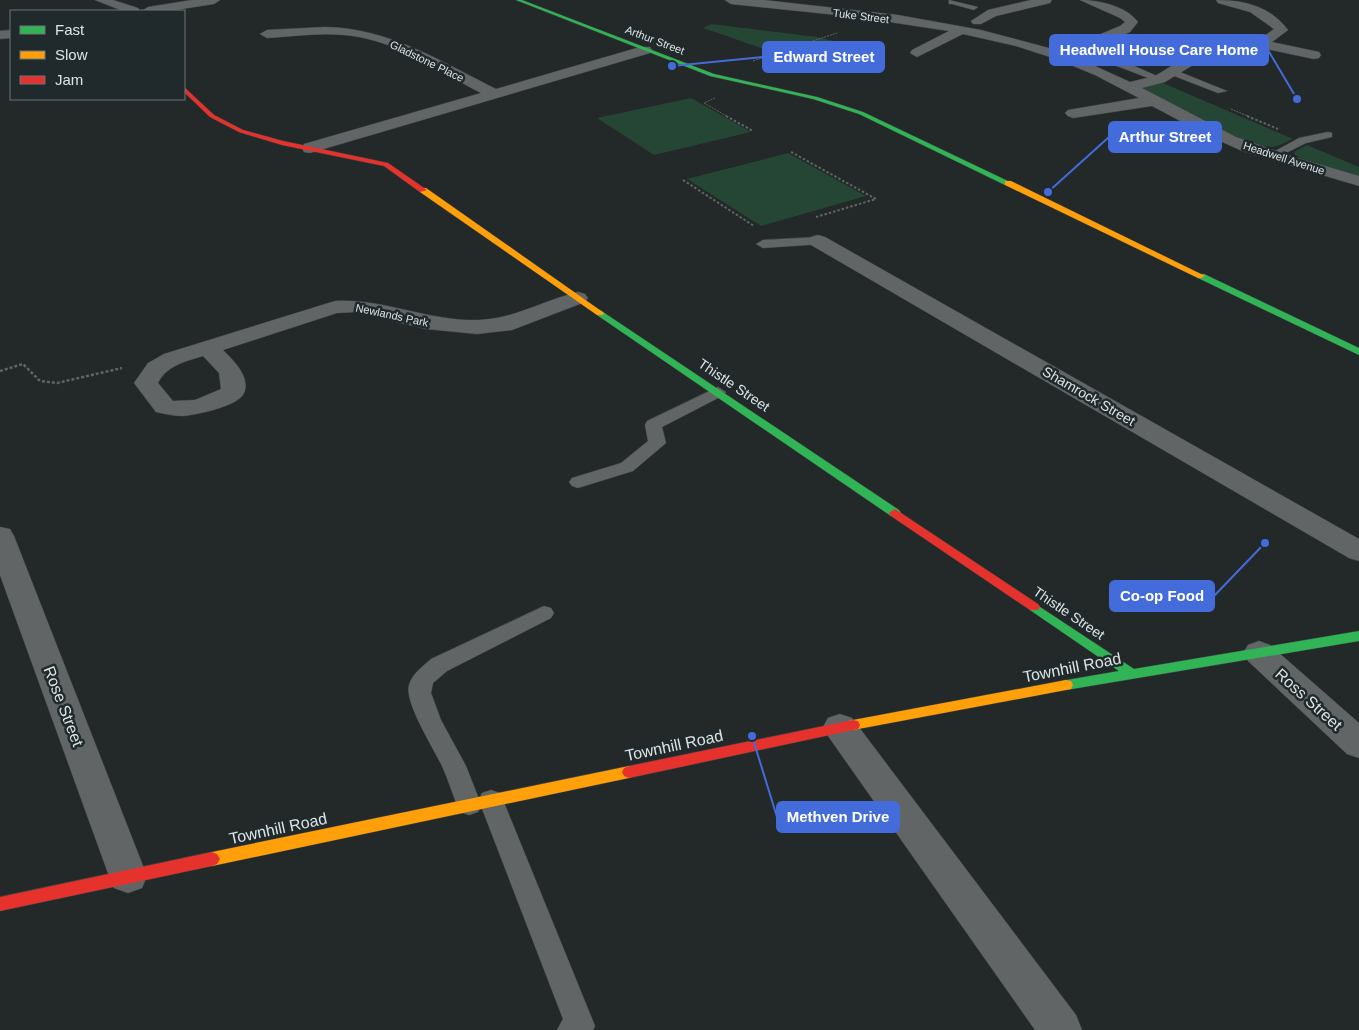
<svg xmlns="http://www.w3.org/2000/svg" width="1359" height="1030" font-family="Arial,sans-serif">
	<style>
		.green { fill: #254634 }
		.lines { fill: none; stroke-linecap: round; stroke-linejoin: round }
		.lane-casing { stroke: #3f4344; stroke-width: 1 }
		.street-casing { stroke: #3f4344; stroke-width: 1 }
		.fast-casing { stroke: #3f4344; stroke-width: 1 }
		.slow-casing { stroke: #3f4344; stroke-width: 1 }
		.jam-casing { stroke: #3f4344; stroke-width: 1 }
		.path-far2 { stroke: #5f6464; stroke-width: 1; stroke-dasharray: 2 1; stroke-linecap: butt }
		.path-far1 { stroke: #5f6464; stroke-width: 2; stroke-dasharray: 2.5 2; stroke-linecap: butt }
		.path { stroke: #5f6464; stroke-width: 2.5; stroke-dasharray: 3 2; stroke-linecap: butt }
		.lane { fill: #616565; fill-rule: evenodd }
		.street { fill: #616565; fill-rule: evenodd }
		.fast { fill: #30b455; fill-rule: evenodd }
		.slow { fill: #ff9f0a; fill-rule: evenodd }
		.jam { fill: #e5322d; fill-rule: evenodd }
		.labels { text-anchor: middle; stroke-width: 5; stroke-linejoin: round; paint-order: stroke }
		.far-street-label { font-size: 11px; fill: #dde3e4; stroke: #202a2c }
		.street-label { font-size: 14px; fill: #dde3e4; stroke: #202a2c }
		.near-street-label { font-size: 16px; fill: #dde3e4; stroke: #202a2c }
		.leader { fill: none; stroke: #436cda; stroke-width: 2 }
		.callout-dot { fill: #436cda; stroke: #202a2c; stroke-width: 2 }
		.callout { fill: #436cda; stroke: #436cda; stroke-width: 2 }
		.callout-label { font-size: 15px; text-anchor: middle; font-weight: bold; fill: #fff }
	</style>
	<rect width="100%" height="100%" fill="#232829"/>
	<!-- green -->
	<path class="green" d="M 712,24 L 817,37 L 855,46 L 823,60 L 770,51 L 703,28 Z
		M 1163,83 L 1293,139 C 1284,143 1277,148 1267,147 C 1248,146 1159,102 1144,88 L 1144,87 Z
		M 691,98 L 751,132 L 654,155 L 597,118 Z
		M 1307,145 L 1359,167 L 1359,176 L 1310,163 L 1295,155 L 1294,152 Z
		M 788,153 L 866,196 L 761,226 L 687,179 Z"/>
	<g class="lines">
		<!-- lane casing -->
		<g class="lane-casing">
			<path id="lane" d="M 949,0 L 978,7 L 974,10 L 952,4 L 949,4 Z
				M 1078,45 L 1109,55 L 1164,79 L 1156,81 L 1075,50 L 1073,48 Z
				M 1169,70 L 1175,70 L 1227,91 L 1218,93 L 1169,74 Z
				M 1328,132 L 1332,133 L 1332,137 L 1306,143 L 1276,158 L 1272,159 L 1266,156 L 1299,138 Z
				M 818,237 L 825,241 L 823,244 L 763,248 L 756,244 L 763,240 Z
				M 718,387 L 726,392 L 724,395 L 662,427 L 666,443 L 633,471 L 578,488 L 572,486 L 569,482 L 572,478 L 621,463 L 648,441 L 645,425 L 647,421 Z
				M 544,606 L 551,608 L 554,613 L 551,618 L 447,671 L 433,683 L 431,693 L 441,720 L 466,766 L 479,799 L 482,793 L 491,790 L 500,793 L 503,800 L 595,1026 L 593,1030 L 557,1030 L 563,1019 L 481,806 L 478,812 L 469,815 L 460,812 C 453,797 449,781 442,766 C 434,749 404,702 409,685 C 412,674 423,666 431,659 Z"/>
		</g>
		<!-- street casing -->
		<g class="street-casing">
			<path id="street" d="M 95,0 L 113,0 L 138,8 L 140,11 L 123,11 Z
				M 192,0 L 220,0 L 214,4 L 169,11 L 142,11 L 148,7 Z
				M 725,0 L 764,0 L 898,15 L 981,30 L 1060,51 L 1120,26 L 1125,22 L 1120,18 L 1080,0 C 1099,0 1126,6 1138,22 L 1130,32 L 1073,56 L 1130,82 L 1155,76 L 1188,56 L 1229,45 L 1257,41 L 1274,29 L 1250,12 L 1218,3 L 1216,0 C 1244,0 1270,6 1288,30 L 1272,42 L 1319,52 L 1321,55 L 1319,58 L 1314,59 L 1261,48 L 1230,53 L 1198,62 L 1165,82 L 1142,88 L 1236,137 L 1291,156 L 1359,176 L 1359,186 L 1242,151 L 1207,135 L 1152,106 L 1073,118 L 1068,116 L 1065,113 L 1068,110 L 1139,98 L 1095,75 L 1056,59 L 1016,46 L 963,34 L 917,57 L 910,53 L 912,50 L 949,31 L 856,17 L 731,4 Z
				M 1031,0 L 1052,0 L 1050,3 L 996,16 L 981,24 L 973,24 L 971,21 L 988,10 Z
				M 325,27 C 389,28 440,61 496,89 L 640,47 L 650,47 L 652,50 L 650,53 L 310,153 L 304,152 L 302,148 L 304,144 L 481,93 C 442,73 403,45 359,37 C 329,31 297,36 267,38 L 260,34 L 267,30 Z
				M 11,30 L 11,38 L 0,39 L 0,31 Z
				M 818,235 L 825,237 L 1359,539 L 1359,561 L 1349,558 L 811,245 L 808,241 L 811,237 Z
				M 578,292 L 585,294 L 588,298 L 585,302 L 512,330 L 477,334 L 426,329 L 355,312 L 337,313 L 223,350 C 233,360 251,377 244,393 C 239,406 196,415 183,416 C 174,416 165,414 156,412 L 134,383 L 148,363 L 164,354 L 335,301 C 383,298 430,322 479,320 C 514,319 544,300 578,292 ZM 203,356 L 219,373 L 221,389 L 195,400 L 173,401 L 158,383 C 166,366 186,361 203,356 Z
				M 0,527 L 10,529 L 14,536 L 147,876 L 142,888 L 128,893 L 114,888 L 109,876 L 0,575 Z
				M 1259,641 L 1270,645 L 1359,723 L 1359,758 L 1347,754 L 1248,661 L 1243,653 L 1248,645 Z
				M 840,714 L 852,718 L 1076,1015 L 1082,1030 L 1035,1030 L 828,736 L 823,727 L 828,718 Z"/>
		</g>
		<!-- fast casing -->
		<g class="fast-casing">
			<path id="fast" d="M 516,0 L 522,0 L 714,74 L 817,97 L 863,112 L 1012,183 L 1005,185 L 859,114 L 813,99 L 710,76 Z
				M 1198,274 L 1204,274 L 1359,348 L 1359,355 L 1198,278 Z
				M 600,310 L 899,510 L 901,513 L 899,516 L 891,516 L 597,315 L 596,313 Z
				M 1034,603 L 1134,669 L 1359,631 L 1359,641 L 1066,690 L 1061,689 L 1059,685 L 1061,681 L 1119,671 L 1030,610 L 1028,607 L 1030,604 Z"/>
		</g>
		<!-- slow casing -->
		<g class="slow-casing">
			<path id="slow" d="M 1005,181 L 1011,181 L 1205,276 L 1201,278 L 1198,278 L 1005,185 Z
				M 420,188 L 426,188 L 604,313 L 603,315 L 597,315 L 420,192 Z
				M 1066,680 L 1071,681 L 1073,685 L 1071,689 L 1066,690 L 853,730 L 848,729 L 846,725 L 848,721 L 853,720 Z
				M 629,766 L 634,768 L 636,772 L 634,776 L 629,778 L 212,866 L 207,864 L 204,859 L 207,854 L 212,852 Z"/>
		</g>
		<!-- jam casing -->
		<g class="jam-casing">
			<path id="jam" d="M 184,87 L 214,115 L 243,130 L 283,141 L 388,163 L 427,190 L 420,192 L 384,166 L 282,145 L 239,132 L 210,117 L 184,92 Z
				M 895,509 L 1038,604 L 1040,607 L 1038,610 L 1030,610 L 891,516 L 889,513 Z
				M 853,720 L 858,721 L 860,725 L 858,729 L 853,730 L 629,778 L 624,776 L 622,772 L 624,768 L 629,766 Z
				M 212,852 L 217,854 L 220,859 L 217,864 L 212,866 L 0,911 L 0,897 Z"/>
		</g>
		<!-- path-far2 -->
		<path class="path-far2" d="M 753,61 L 837,33
			M 715,98 L 704,103 L 728,117
			M 1231,109 L 1250,117"/>
		<!-- path-far1 -->
		<path class="path-far1" d="M 726,116 L 753,131
			M 1247,116 L 1278,129
			M 791,152 L 876,199 L 816,217
			M 683,180 L 754,226"/>
		<!-- path -->
		<path class="path" d="M 0,371 L 23,364 L 40,381 L 57,383 L 122,368"/>
		<!-- lane -->
		<use href="#lane" class="lane"/>
		<!-- street -->
		<use href="#street" class="street"/>
		<!-- fast -->
		<use href="#fast" class="fast"/>
		<!-- slow -->
		<use href="#slow" class="slow"/>
		<!-- jam -->
		<use href="#jam" class="jam"/>
	</g>
	<g class="labels">
		<!-- far-street labels -->
		<g class="far-street-label">
			<text transform="translate(861 16) rotate(7)" y="4">Tuke Street</text>
			<text transform="translate(655 40) rotate(21)" y="4">Arthur Street</text>
			<text transform="translate(427 61) rotate(26)" y="4">Gladstone Place</text>
			<text transform="translate(1284 158) rotate(18)" y="4">Headwell Avenue</text>
			<text transform="translate(392 315) rotate(12)" y="4">Newlands Park</text>
		</g>
		<!-- street labels -->
		<g class="street-label">
			<text transform="translate(734 385) rotate(34)" y="5">Thistle Street</text>
			<text transform="translate(1089 396) rotate(30)" y="5">Shamrock Street</text>
			<text transform="translate(1069 613) rotate(34)" y="5">Thistle Street</text>
		</g>
		<!-- near-street labels -->
		<g class="near-street-label">
			<text transform="translate(1072 667) rotate(-11)" y="6">Townhill Road</text>
			<text transform="translate(1309 699) rotate(42)" y="6">Ross Street</text>
			<text transform="translate(64 706) rotate(69)" y="6">Rose Street</text>
			<text transform="translate(674 745) rotate(-12)" y="6">Townhill Road</text>
			<text transform="translate(278 828) rotate(-12)" y="6">Townhill Road</text>
		</g>
	</g>
	<!-- callouts -->
	<path class="leader" d="M1297 99L1268 50M672 66L763 57M1048 192L1109 137M1265 543L1214 596M752 736L777 817"/>
	<g class="callout-dot">
		<circle cx="1297" cy="99" r="5"/>
		<circle cx="672" cy="66" r="5"/>
		<circle cx="1048" cy="192" r="5"/>
		<circle cx="1265" cy="543" r="5"/>
		<circle cx="752" cy="736" r="5"/>
	</g>
	<g class="callout">
		<rect x="1050" y="35" width="218" height="30" rx="5"/>
		<rect x="763" y="42" width="121" height="30" rx="5"/>
		<rect x="1109" y="122" width="112" height="30" rx="5"/>
		<rect x="1110" y="581" width="104" height="30" rx="5"/>
		<rect x="777" y="802" width="122" height="30" rx="5"/>
	</g>
	<g class="callout-label">
		<text x="1159" y="55">Headwell House Care Home</text>
		<text x="824" y="62">Edward Street</text>
		<text x="1165" y="142">Arthur Street</text>
		<text x="1162" y="601">Co-op Food</text>
		<text x="838" y="822">Methven Drive</text>
	</g>
	<!-- legend -->
	<rect x="10" y="10" width="175" height="90" fill="#202a2c" stroke="#6c7476"/>
	<rect x="20" y="26" width="25" height="8" fill="#30b455" stroke="#6c7476"/>
	<text x="55" y="35" font-size="15" fill="#dde3e4">Fast</text>
	<rect x="20" y="51" width="25" height="8" fill="#ff9f0a" stroke="#6c7476"/>
	<text x="55" y="60" font-size="15" fill="#dde3e4">Slow</text>
	<rect x="20" y="76" width="25" height="8" fill="#e5322d" stroke="#6c7476"/>
	<text x="55" y="85" font-size="15" fill="#dde3e4">Jam</text>
</svg>
